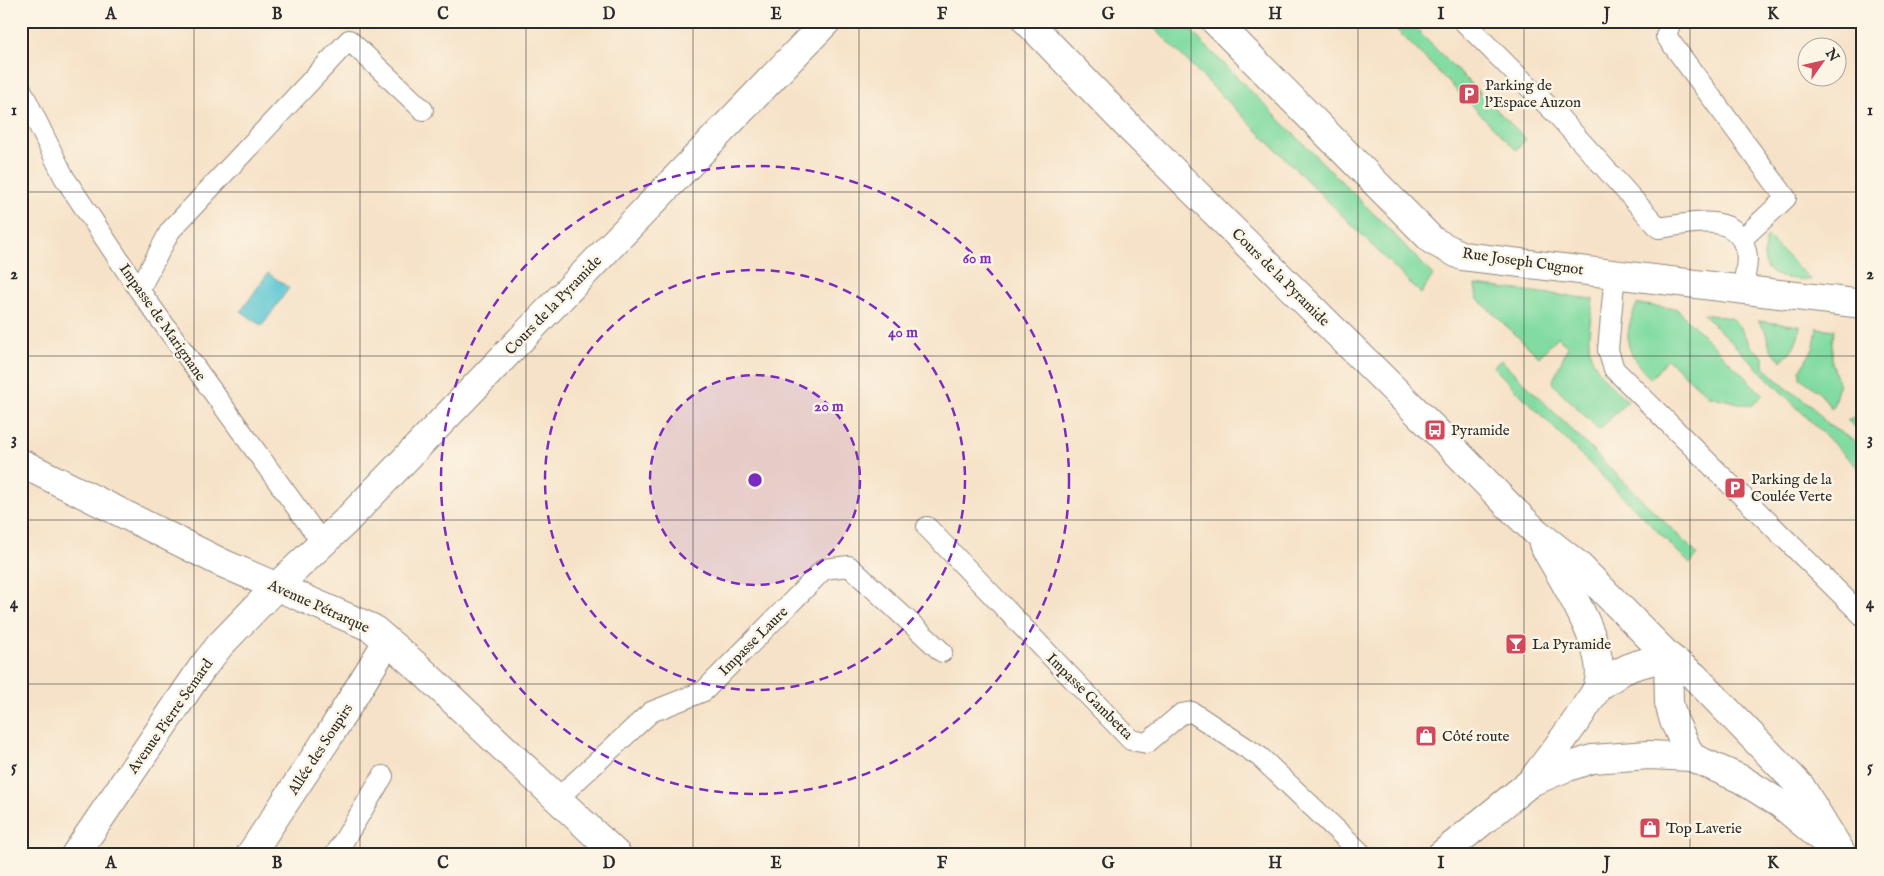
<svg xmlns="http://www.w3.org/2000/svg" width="1884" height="876" font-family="'IM FELL English',serif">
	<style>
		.green { fill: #82dca2; stroke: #568466 }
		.water { fill: #5ac6d2; stroke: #42787e }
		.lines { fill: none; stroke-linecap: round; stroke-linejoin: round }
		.service-casing { stroke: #90867a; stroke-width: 22 }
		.minor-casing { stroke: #90867a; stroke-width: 30 }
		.tertiary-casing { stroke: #90867a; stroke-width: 30 }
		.secondary-casing { stroke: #90867a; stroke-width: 30 }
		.service { stroke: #fff; stroke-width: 20 }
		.minor { stroke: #fff; stroke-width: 28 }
		.tertiary { stroke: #fff; stroke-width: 28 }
		.secondary { stroke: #fff; stroke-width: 28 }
		.grid { fill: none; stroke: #2b2b2b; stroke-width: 1; stroke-opacity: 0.55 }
		.ring { fill: none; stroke: #7b2cbf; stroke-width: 2.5; stroke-dasharray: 9 6 }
		.labels { text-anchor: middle; stroke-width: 5; stroke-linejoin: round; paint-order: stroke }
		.poi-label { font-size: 15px; fill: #2b2b2b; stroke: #fcf5e5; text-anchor: start }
		.street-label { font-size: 15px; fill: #2b2b2b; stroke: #fcf5e5 }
		.centre { fill: #7b2cbf; stroke: #fcf5e5; stroke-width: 2.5 }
		.ring-label { font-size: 15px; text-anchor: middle; font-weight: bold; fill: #7b2cbf; stroke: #fcf5e5; stroke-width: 5; stroke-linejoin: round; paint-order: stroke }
		.neatline { fill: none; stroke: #2b2b2b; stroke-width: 2 }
		.grid-label { font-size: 16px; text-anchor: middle; font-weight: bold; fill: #2b2b2b }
	</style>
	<rect width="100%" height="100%" fill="#fcf5e5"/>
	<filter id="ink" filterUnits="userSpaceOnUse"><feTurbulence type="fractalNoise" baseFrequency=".02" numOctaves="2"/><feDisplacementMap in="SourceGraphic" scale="10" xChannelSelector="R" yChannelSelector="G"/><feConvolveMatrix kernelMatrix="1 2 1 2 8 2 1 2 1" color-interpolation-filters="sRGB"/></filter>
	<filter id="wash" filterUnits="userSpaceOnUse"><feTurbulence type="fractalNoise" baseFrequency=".0096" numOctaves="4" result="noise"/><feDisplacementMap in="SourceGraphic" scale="20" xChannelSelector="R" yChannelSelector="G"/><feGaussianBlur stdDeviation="1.12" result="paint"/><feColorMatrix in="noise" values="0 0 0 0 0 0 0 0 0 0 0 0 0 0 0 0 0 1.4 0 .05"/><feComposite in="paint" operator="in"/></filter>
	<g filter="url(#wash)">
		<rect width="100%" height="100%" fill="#f6e2c8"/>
		<!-- green -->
		<path class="green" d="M 1147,21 L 1181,21 L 1382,222 L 1433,275 L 1421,294 Z
			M 1388,21 L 1408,21 L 1526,139 L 1516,150 Z
			M 1768,237 L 1811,280 C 1796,278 1769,281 1765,263 C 1763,255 1765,246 1766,239 Z
			M 1475,285 L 1593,299 C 1592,313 1588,329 1589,343 C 1589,366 1611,387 1628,401 L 1599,430 L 1552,383 L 1568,346 L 1558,337 L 1539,357 L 1477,298 Z
			M 1637,304 L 1677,309 L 1763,395 L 1752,406 L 1709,396 L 1667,359 L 1651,379 C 1625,353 1622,338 1637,304 Z
			M 1703,314 L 1731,318 L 1739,326 L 1750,345 L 1764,358 L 1764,367 L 1785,387 L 1811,405 L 1828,425 L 1856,442 L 1863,451 L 1863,473 Z
			M 1758,321 L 1800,326 C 1799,339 1792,353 1781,361 L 1770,348 L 1765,330 Z
			M 1817,328 L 1835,330 L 1832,341 L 1832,363 L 1839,385 L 1832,409 C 1824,396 1813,386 1800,378 L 1800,371 L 1814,347 Z
			M 1501,360 L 1698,555 L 1690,564 L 1493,367 Z
			M 1863,413 L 1863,434 L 1847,420 Z"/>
		<!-- water -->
		<path class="water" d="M 268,273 L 289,288 L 262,326 L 241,311 Z"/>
	</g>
	<g filter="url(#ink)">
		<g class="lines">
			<!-- service casing -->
			<g class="service-casing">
				<path id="service" d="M 1463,21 L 1558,116 L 1659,228 C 1689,224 1737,210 1746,251 C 1749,263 1744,278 1742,290
					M 1671,21 L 1666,36 L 1786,198 L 1742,239
					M 21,89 L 64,177 L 139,290 L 323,544
					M 1615,273 L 1608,350 L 1614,369 L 1863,616
					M 139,290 L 170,231 L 349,40 L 423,110
					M 927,527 L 1131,740 L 1147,743 L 1181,714 L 1192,712 L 1260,757 L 1363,855
					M 558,798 L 651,712 L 704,691 L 824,569 L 849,566 L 942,652
					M 335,855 L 383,776"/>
			</g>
			<!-- minor casing -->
			<g class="minor-casing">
				<path id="minor" d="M 1027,21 L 1131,129 L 1435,430 L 1509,506 L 1536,532 L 1578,565 L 1668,656 L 1694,676 L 1801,787 L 1841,852
					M 1215,21 L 1433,241 L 1462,256 L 1863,304
					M 277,586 L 345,522 L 827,21
					M 1668,656 L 1669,703 L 1674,721 L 1691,757
					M 1598,687 L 1622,671 L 1633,666 L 1668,656
					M 1531,782 C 1548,759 1567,735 1583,711 C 1587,703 1594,696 1597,688 C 1612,653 1560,575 1543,544
					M 250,855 L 329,736 L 387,642"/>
			</g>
			<!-- tertiary casing -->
			<g class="tertiary-casing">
				<path id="tertiary" d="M 75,855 L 202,668 L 220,645 L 277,586"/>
			</g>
			<!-- secondary casing -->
			<g class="secondary-casing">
				<path id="secondary" d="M 21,463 L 222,563 L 372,628 L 420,669 L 617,855
					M 1441,855 L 1531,782 L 1565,768 L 1592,759 L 1649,755 L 1691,757 L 1741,779 L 1782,805 L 1841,855"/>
			</g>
			<!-- service -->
			<use href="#service" class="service"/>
			<!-- minor -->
			<use href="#minor" class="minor"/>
			<!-- tertiary -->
			<use href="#tertiary" class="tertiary"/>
			<!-- secondary -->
			<use href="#secondary" class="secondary"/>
		</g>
	</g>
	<!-- grid -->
	<path class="grid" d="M 194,21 L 194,855M 360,21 L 360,855M 526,21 L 526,855M 693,21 L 693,855M 859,21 L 859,855M 1025,21 L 1025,855M 1191,21 L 1191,855M 1358,21 L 1358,855M 1524,21 L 1524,855M 1690,21 L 1690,855M 21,192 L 1863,192M 21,356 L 1863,356M 21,520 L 1863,520M 21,684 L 1863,684"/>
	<!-- distance rings -->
	<circle cx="755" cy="480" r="105" fill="#7b2cbf" fill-opacity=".12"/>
	<g class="ring">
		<circle cx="755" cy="480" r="105"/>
		<circle cx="755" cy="480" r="210"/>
		<circle cx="755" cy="480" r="314"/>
	</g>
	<!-- icons -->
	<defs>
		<g id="parking-square" transform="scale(1.125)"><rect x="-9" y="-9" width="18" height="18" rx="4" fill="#d1495b" stroke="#fcf5e5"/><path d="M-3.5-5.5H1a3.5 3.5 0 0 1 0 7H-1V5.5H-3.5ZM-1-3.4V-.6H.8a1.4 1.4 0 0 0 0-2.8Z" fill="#fff"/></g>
		<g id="bus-square" transform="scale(1.125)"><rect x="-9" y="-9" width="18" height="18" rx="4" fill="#d1495b" stroke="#fcf5e5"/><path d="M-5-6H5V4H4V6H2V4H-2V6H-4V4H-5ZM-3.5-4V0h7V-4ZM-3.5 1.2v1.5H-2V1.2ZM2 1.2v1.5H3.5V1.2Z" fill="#fff"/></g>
		<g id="bar-square" transform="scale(1.125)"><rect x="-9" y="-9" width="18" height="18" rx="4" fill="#d1495b" stroke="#fcf5e5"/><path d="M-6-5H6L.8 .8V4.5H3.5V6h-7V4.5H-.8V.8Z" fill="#fff"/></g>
		<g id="shop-square" transform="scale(1.125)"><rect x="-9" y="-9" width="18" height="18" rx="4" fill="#d1495b" stroke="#fcf5e5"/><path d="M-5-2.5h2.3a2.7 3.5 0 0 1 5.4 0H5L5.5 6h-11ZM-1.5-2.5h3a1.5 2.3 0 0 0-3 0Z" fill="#fff"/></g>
	</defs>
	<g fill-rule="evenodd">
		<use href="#parking-square" x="1469" y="94"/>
		<use href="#bus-square" x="1435" y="430"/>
		<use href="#parking-square" x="1735" y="488"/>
		<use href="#bar-square" x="1516" y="644"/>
		<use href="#shop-square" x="1426" y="736"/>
		<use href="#shop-square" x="1650" y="828"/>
	</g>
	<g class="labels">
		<!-- poi labels -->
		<g class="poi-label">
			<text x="1485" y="90">Parking de<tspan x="1485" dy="17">l'Espace Auzon</tspan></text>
			<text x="1451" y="435">Pyramide</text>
			<text x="1751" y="484">Parking de la<tspan x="1751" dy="17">Coulée Verte</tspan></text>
			<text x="1532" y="649">La Pyramide</text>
			<text x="1442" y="741">Côté route</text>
			<text x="1666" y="833">Top Laverie</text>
		</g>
		<!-- street labels -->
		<g class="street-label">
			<text transform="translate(1523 261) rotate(8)" y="5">Rue Joseph Cugnot</text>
			<text transform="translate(1281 277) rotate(45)" y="5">Cours de la Pyramide</text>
			<text transform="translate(553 305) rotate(-46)" y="5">Cours de la Pyramide</text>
			<text transform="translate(163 322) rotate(55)" y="5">Impasse de Marignane</text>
			<text transform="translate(319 606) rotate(24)" y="5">Avenue Pétrarque</text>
			<text transform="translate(753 641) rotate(-45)" y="5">Impasse Laure</text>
			<text transform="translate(1090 696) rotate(45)" y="5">Impasse Gambetta</text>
			<text transform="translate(170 716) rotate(-55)" y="5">Avenue Pierre Semard</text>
			<text transform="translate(320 749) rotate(-57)" y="5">Allée des Soupirs</text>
		</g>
	</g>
	<circle cx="755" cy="480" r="8" class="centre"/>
	<g class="ring-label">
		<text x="977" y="263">60 m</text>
		<text x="903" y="337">40 m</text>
		<text x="829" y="411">20 m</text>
	</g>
	<!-- margin -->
	<rect width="1884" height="876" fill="none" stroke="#fcf5e5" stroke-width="55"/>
	<!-- north arrow -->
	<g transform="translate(1822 62) rotate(56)"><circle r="24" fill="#fcf5e5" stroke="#a8a49b"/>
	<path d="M0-4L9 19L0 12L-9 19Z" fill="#d1495b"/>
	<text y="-8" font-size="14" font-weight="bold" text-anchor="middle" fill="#2b2b2b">N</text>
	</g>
	<rect x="28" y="28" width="1828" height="820" class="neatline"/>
	<g class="grid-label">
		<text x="111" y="19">A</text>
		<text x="277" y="19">B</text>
		<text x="443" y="19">C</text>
		<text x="609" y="19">D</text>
		<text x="776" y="19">E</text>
		<text x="942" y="19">F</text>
		<text x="1108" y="19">G</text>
		<text x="1275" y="19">H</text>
		<text x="1441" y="19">I</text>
		<text x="1607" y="19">J</text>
		<text x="1773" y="19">K</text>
		<text x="14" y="115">1</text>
		<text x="1870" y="115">1</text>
		<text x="14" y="279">2</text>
		<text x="1870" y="279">2</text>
		<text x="14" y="444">3</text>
		<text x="1870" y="444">3</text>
		<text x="14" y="608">4</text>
		<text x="1870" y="608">4</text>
		<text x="14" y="772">5</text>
		<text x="1870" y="772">5</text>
		<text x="111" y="868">A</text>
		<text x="277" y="868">B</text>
		<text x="443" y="868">C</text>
		<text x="609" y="868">D</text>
		<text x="776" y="868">E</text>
		<text x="942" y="868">F</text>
		<text x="1108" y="868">G</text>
		<text x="1275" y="868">H</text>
		<text x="1441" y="868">I</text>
		<text x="1607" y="868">J</text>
		<text x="1773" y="868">K</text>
	</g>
</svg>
